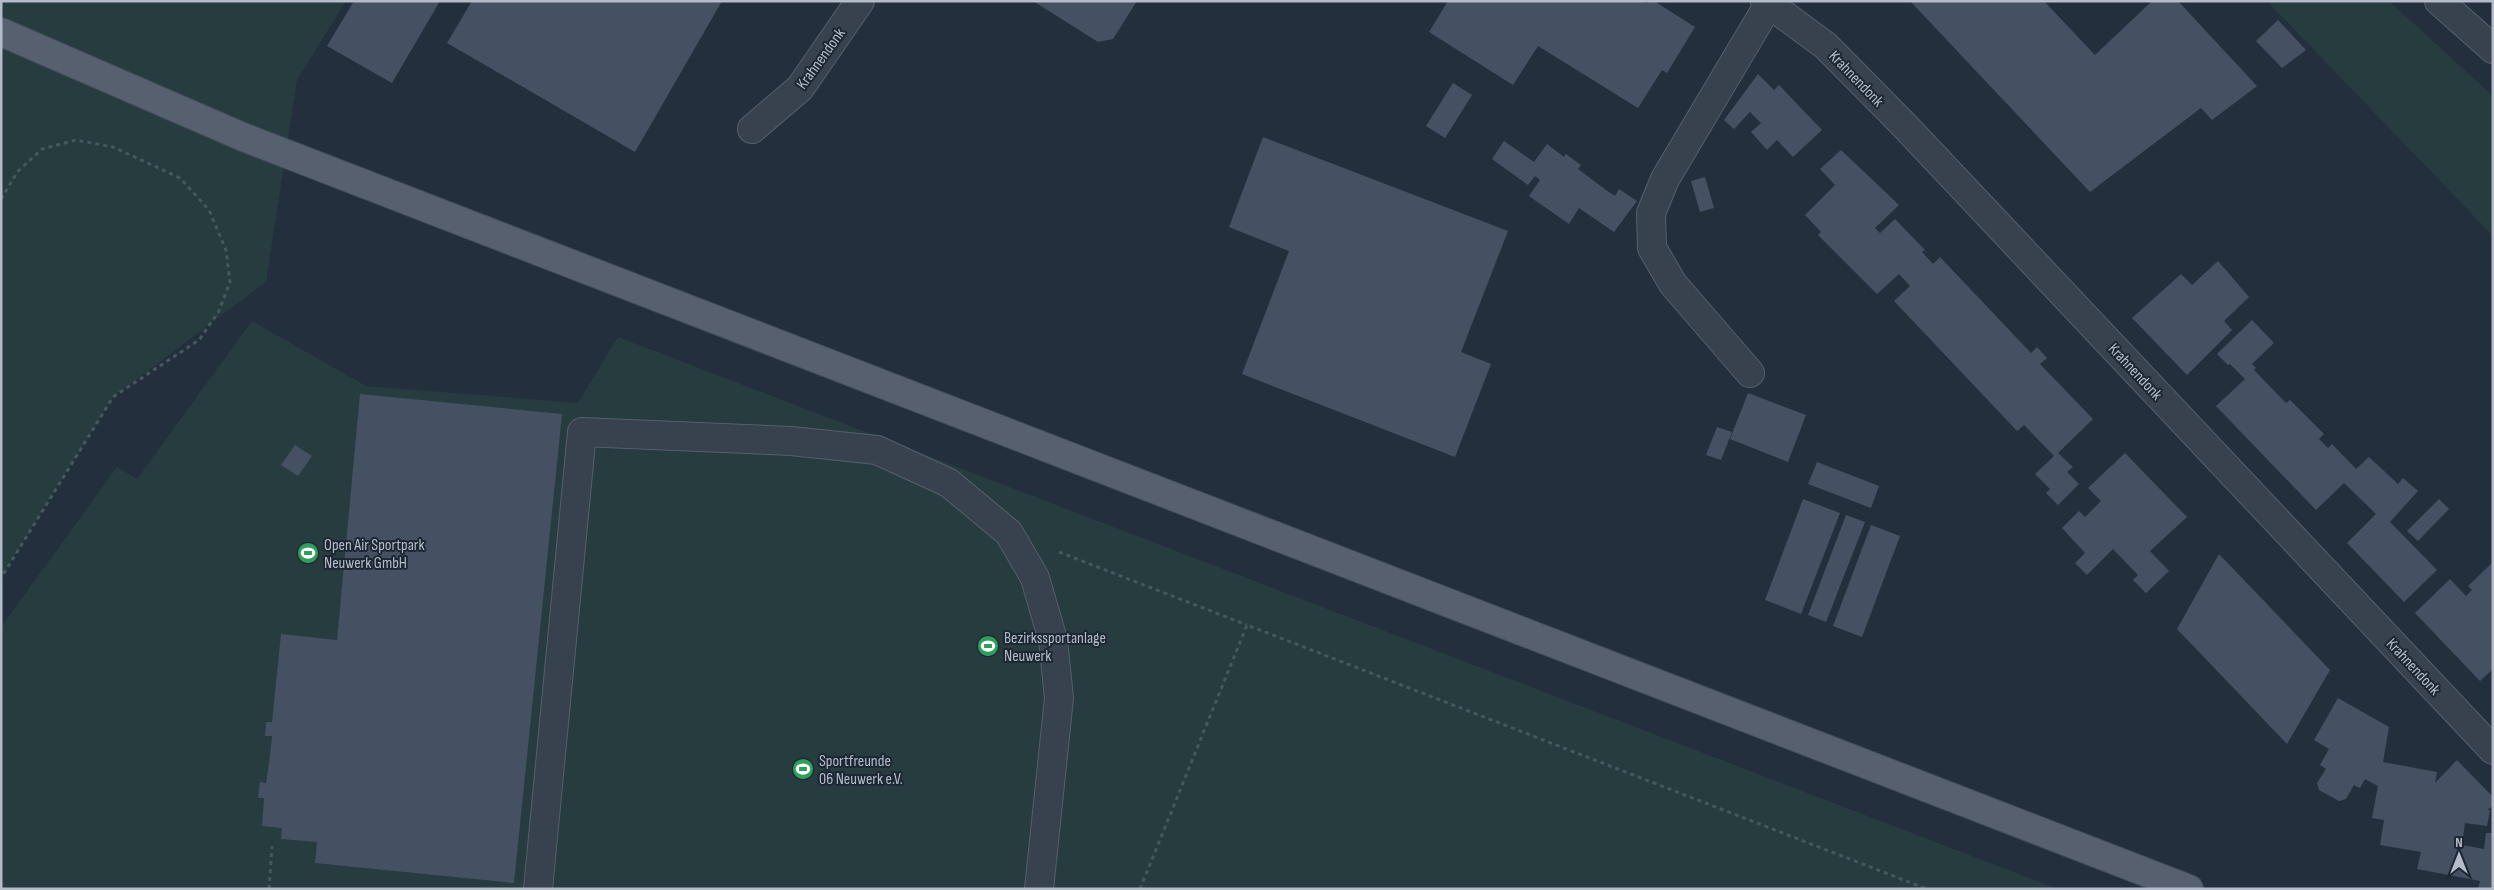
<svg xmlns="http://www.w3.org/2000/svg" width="2494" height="890" font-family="'Sofia Sans Condensed',sans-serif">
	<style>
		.green { fill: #263c3f }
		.building { fill: #455162 }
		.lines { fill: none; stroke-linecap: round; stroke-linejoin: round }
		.minor-casing { stroke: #565f6c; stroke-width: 30 }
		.major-casing { stroke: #414a57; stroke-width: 30 }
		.path { stroke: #44595c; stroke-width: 3; stroke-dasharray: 4 4; stroke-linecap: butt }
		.minor { stroke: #38414e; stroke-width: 28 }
		.major { stroke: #56606e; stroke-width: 28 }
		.labels { text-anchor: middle; stroke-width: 4; stroke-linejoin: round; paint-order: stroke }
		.street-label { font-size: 16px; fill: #b4bcc9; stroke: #1d2633 }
		.poi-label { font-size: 16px; fill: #b4bcc9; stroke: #1d2633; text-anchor: start }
	</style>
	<rect width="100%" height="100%" fill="#242f3e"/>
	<!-- green -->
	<path class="green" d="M 1,1 L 346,1 L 297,80 L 266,282 L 113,397 L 1,578 Z
		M 2267,1 L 2389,1 L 2493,96 L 2493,236 Z
		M 252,321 L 366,386 L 578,403 L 618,337 L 2058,889 L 1,889 L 1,627 L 117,467 L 137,479 Z"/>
	<!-- building -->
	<path class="building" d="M 354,1 L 440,1 L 392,83 L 327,46 Z
		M 472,1 L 722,1 L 635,152 L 447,43 Z
		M 1033,1 L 1137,1 L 1113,39 L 1098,42 Z
		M 1448,1 L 1643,1 L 1646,3 L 1654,1 L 1695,27 L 1667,73 L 1662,70 L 1638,108 L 1538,46 L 1513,85 L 1429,32 Z
		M 1910,1 L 2044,1 L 2095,55 L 2152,1 L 2178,1 L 2257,86 L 2212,120 L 2201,108 L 2090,192 Z
		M 2278,20 L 2306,50 L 2282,68 L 2256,41 Z
		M 1758,74 L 1774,90 L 1779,85 L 1822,130 L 1793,157 L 1777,140 L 1767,150 L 1751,132 L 1761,123 L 1750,112 L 1734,129 L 1724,120 Z
		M 1453,83 L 1472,95 L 1445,138 L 1426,126 Z
		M 1263,137 L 1508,231 L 1461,352 L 1491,364 L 1455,457 L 1242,374 L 1289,251 L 1229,227 Z
		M 1504,141 L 1534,162 L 1547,144 L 1564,157 L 1566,154 L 1581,165 L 1578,169 L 1606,190 L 1615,196 L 1619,189 L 1637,201 L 1614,232 L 1579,208 L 1569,224 L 1529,196 L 1540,180 L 1535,176 L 1528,185 L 1492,159 Z
		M 1841,150 L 1899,205 L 1875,228 L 1880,233 L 1895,219 L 1925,250 L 1922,252 L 1933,264 L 1940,257 L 2031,353 L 2037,347 L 2047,358 L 2040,364 L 2093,419 L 2058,453 L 2073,467 L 2067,472 L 2079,484 L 2058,505 L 2046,493 L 2050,489 L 2035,474 L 2054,456 L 2024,425 L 2017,431 L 1894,301 L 1910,286 L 1899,274 L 1877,294 L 1818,235 L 1821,232 L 1805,215 L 1835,185 L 1820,169 Z
		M 1705,177 L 1714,208 L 1700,212 L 1691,181 Z
		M 2218,261 L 2249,297 L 2224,321 L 2232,330 L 2187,375 L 2132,318 L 2181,274 L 2192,285 Z
		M 2252,320 L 2274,343 L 2252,364 L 2256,368 L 2254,370 L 2286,403 L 2290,400 L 2324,434 L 2319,439 L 2328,448 L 2332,444 L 2356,469 L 2369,457 L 2398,484 L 2403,478 L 2418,491 L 2390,522 L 2437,570 L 2404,602 L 2347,543 L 2376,514 L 2344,483 L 2316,510 L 2216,406 L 2245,379 L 2230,364 L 2228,365 L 2217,354 Z
		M 1748,393 L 1806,415 L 1788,462 L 1730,439 Z
		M 360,394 L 562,414 L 514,883 L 315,863 L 317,842 L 281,839 L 282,828 L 262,826 L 264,798 L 258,798 L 260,782 L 266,783 L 270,756 L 272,736 L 265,736 L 266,722 L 272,722 L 281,634 L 337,640 Z
		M 1717,427 L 1732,432 L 1721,460 L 1706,455 Z
		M 295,445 L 312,456 L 298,476 L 281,465 Z
		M 2125,453 L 2187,517 L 2150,551 L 2169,571 L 2146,593 L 2133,580 L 2138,575 L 2113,549 L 2087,575 L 2075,563 L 2085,553 L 2062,528 L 2079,511 L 2085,517 L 2101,501 L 2088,488 Z
		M 1817,462 L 1879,486 L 1871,508 L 1808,484 Z
		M 1803,499 L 1840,513 L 1801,614 L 1765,600 Z
		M 2439,499 L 2449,509 L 2418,541 L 2407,531 Z
		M 1846,515 L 1865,522 L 1826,622 L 1808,615 Z
		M 1871,525 L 1900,536 L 1862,637 L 1833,626 Z
		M 2219,554 L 2330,670 L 2287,744 L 2177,629 Z
		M 2493,562 L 2493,669 L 2480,681 L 2415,613 L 2450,579 L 2466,596 L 2472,590 L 2468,586 Z
		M 2338,698 L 2389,727 L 2383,762 L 2437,772 L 2435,783 L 2457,760 L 2493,797 L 2493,806 L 2487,810 L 2490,810 L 2487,826 L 2465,823 L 2462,845 L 2484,849 L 2486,833 L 2493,833 L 2493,889 L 2478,889 L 2480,881 L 2417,869 L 2421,852 L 2380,845 L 2384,820 L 2372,818 L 2378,786 L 2365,779 L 2360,788 L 2354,785 L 2346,799 L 2339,801 L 2319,790 L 2317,783 L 2326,769 L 2320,765 L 2329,749 L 2314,740 Z"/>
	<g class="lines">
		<!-- minor casing -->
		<g class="minor-casing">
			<path id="minor" d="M 1765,1 L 1826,46 L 1905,126 L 2493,750
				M 2439,1 L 2493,49
				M 752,129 L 800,88 L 860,1
				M 1750,373 L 1673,284 L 1652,248 L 1651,213 L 1665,179 L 1769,4
				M 538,889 L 582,432 L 791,441 L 877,450 L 949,483 L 1009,533 L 1035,578 L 1053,640 L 1059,698 L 1039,889"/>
		</g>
		<!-- major casing -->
		<g class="major-casing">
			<path id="major" d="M 1,32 L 243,137 L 2189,889"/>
		</g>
		<!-- path -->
		<path class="path" d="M 1,199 L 18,171 L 42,149 L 76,140 L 113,147 L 180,178 L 209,210 L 226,250 L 230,282 L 219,311 L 199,340 L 113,397 L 1,578
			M 1059,552 L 1247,625
			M 269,889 L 272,846
			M 1140,889 L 1247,625 L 1927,889"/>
		<!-- minor -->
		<use href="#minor" class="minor"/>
		<!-- major -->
		<use href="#major" class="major"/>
	</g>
	<!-- icons -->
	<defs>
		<g id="stadium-disc" transform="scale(1.125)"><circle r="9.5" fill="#2e9e5b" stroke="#1d2633"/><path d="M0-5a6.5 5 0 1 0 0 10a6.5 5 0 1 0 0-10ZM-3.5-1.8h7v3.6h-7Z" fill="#fff"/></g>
	</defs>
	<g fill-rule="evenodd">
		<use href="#stadium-disc" x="308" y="553"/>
		<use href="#stadium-disc" x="988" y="646"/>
		<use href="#stadium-disc" x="803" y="769"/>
	</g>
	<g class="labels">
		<!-- street labels -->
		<g class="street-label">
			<text transform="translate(820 58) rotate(-54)" y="6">Krahnendonk</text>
			<text transform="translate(1857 78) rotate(46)" y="6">Krahnendonk</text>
			<text transform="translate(2136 371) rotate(47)" y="6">Krahnendonk</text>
			<text transform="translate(2414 666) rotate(47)" y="6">Krahnendonk</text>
		</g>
		<!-- poi labels -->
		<g class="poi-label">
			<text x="324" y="550">Open Air Sportpark<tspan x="324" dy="18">Neuwerk GmbH</tspan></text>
			<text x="1004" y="643">Bezirkssportanlage<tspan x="1004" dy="18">Neuwerk</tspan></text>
			<text x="819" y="766">Sportfreunde<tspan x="819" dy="18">06 Neuwerk e.V.</tspan></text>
		</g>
	</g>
	<!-- border -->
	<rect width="2494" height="890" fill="none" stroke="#b4bcc9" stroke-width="5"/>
	<!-- north arrow -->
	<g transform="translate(2459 855)" stroke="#1d2633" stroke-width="4" paint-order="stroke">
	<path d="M0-4L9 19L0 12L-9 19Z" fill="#b4bcc9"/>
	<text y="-8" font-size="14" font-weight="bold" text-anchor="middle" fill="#b4bcc9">N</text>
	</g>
</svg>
